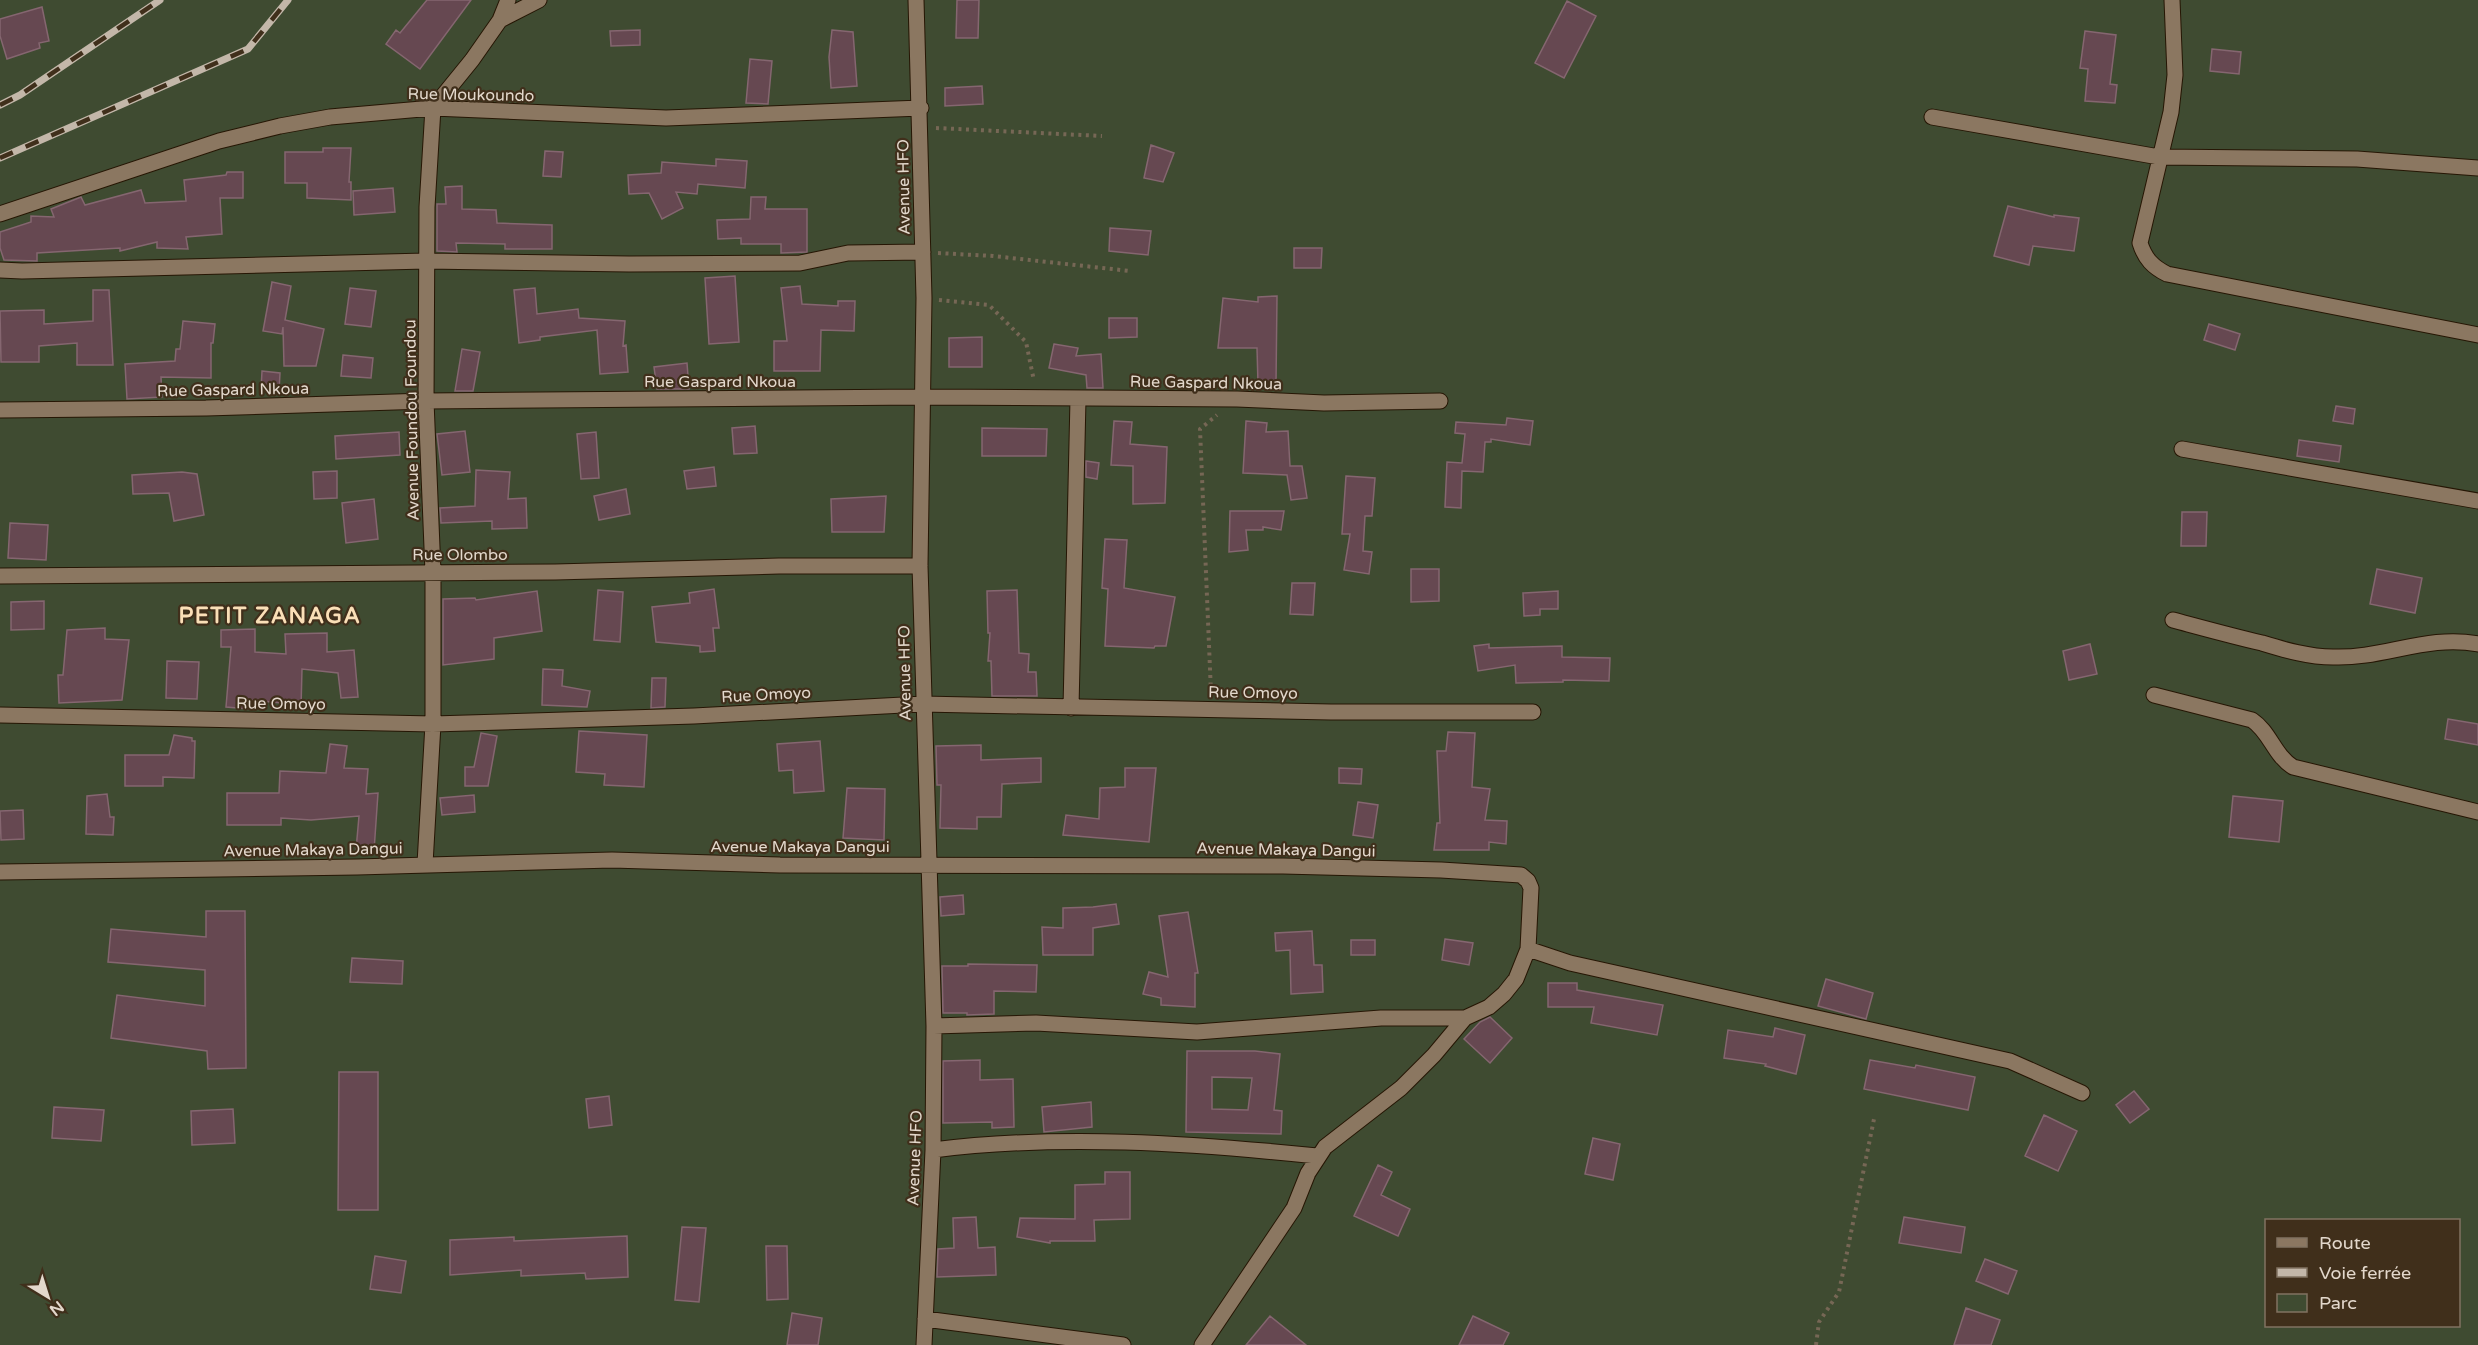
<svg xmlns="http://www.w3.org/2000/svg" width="2478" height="1345" font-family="'Varela Round',sans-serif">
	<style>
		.green { fill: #3f4b31; fill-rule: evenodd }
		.building { fill: #664851; stroke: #856670; stroke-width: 1.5; fill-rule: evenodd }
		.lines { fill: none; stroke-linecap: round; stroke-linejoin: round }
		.minor-casing { stroke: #261604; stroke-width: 17 }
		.path { stroke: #766755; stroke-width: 4; stroke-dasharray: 3 4.5; stroke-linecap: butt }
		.minor { stroke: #8b7761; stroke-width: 15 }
		.rail-casing { stroke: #c3b7a9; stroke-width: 7 }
		.rail { stroke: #402f1b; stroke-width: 4.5; stroke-dasharray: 14; stroke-linecap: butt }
		.labels { text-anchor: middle; stroke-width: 4.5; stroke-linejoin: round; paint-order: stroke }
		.street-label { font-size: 16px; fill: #e3d8cc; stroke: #402f1b }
		.district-label { font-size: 22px; font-weight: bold; letter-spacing: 1.5px; fill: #fadfb7; stroke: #402f1b }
	</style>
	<rect width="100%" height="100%" fill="#402f1b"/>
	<!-- green -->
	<path class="green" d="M 0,0 L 2478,0 L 2478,1345 L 0,1345 ZM 2266,1220 L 2458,1220 L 2458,1326 L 2266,1326 Z"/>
	<!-- building -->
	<path class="building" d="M 427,0 L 471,0 L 420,69 L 386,44 L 396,30 L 400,33 Z
		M 957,0 L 979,0 L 978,38 L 956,38 Z
		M 1567,1 L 1596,16 L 1564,78 L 1535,63 Z
		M 42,7 L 49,41 L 39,43 L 40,48 L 7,59 L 0,36 L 0,19 Z
		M 640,30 L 640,45 L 611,46 L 610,31 Z
		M 832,30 L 853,32 L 857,86 L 831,88 L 829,57 Z
		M 2085,31 L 2116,35 L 2110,84 L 2117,85 L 2115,103 L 2085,101 L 2088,69 L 2080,68 Z
		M 2212,49 L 2241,52 L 2239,74 L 2210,71 Z
		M 750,59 L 772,61 L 768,104 L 746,103 Z
		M 982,86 L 983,104 L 945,106 L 945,88 Z
		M 1151,145 L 1174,153 L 1163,182 L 1144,178 Z
		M 323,148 L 351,148 L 349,182 L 351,182 L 351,200 L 307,198 L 307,183 L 285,183 L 285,152 L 323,152 Z
		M 545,151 L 563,152 L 561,177 L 543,176 Z
		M 716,159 L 747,161 L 745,188 L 698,184 L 697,194 L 676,192 L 683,208 L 662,219 L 649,193 L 629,194 L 628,175 L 661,173 L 662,162 L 716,166 Z
		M 227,172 L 243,172 L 243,198 L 220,198 L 222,234 L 186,237 L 188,249 L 157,248 L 157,242 L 120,251 L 120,248 L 37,253 L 37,261 L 4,260 L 0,248 L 0,232 L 31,222 L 31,216 L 54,217 L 51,209 L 81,197 L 85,205 L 141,190 L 145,203 L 186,201 L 184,180 L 226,175 Z
		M 462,186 L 462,209 L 496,210 L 497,223 L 552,225 L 552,249 L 505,249 L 505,244 L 456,243 L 457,252 L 437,251 L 437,204 L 446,204 L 445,187 Z
		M 393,188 L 395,212 L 354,215 L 353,191 Z
		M 751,197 L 766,197 L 765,209 L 807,209 L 807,252 L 781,253 L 781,244 L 741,244 L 741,238 L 718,239 L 717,220 L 750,219 Z
		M 2008,206 L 2054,217 L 2054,215 L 2079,218 L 2074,251 L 2033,246 L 2029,265 L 1994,256 Z
		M 1110,228 L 1151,231 L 1148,255 L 1109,251 Z
		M 1294,248 L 1322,248 L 1321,268 L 1294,268 Z
		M 735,276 L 739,342 L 709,344 L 705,278 Z
		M 272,282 L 291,286 L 285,320 L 324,329 L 316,366 L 284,366 L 283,327 L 282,334 L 263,331 Z
		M 800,286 L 802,304 L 838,306 L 838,301 L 855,301 L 854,331 L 821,330 L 820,371 L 774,371 L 774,341 L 787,341 L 781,288 Z
		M 350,288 L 376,291 L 371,327 L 345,324 Z
		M 535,288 L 537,314 L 578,309 L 579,318 L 625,321 L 623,346 L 626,345 L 628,372 L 600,374 L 597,330 L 540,337 L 540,340 L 519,343 L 514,290 Z
		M 93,290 L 109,290 L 113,365 L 77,365 L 77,343 L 39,346 L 39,362 L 1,362 L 0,311 L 44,310 L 44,324 L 93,321 Z
		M 1277,296 L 1276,384 L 1258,384 L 1257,348 L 1218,348 L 1223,298 L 1258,302 L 1258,297 Z
		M 1109,318 L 1137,318 L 1137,337 L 1109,338 Z
		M 183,321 L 215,324 L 213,343 L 211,343 L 211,378 L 161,377 L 162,397 L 127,399 L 125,364 L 175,361 L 176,349 L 180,349 Z
		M 2209,324 L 2240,334 L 2235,350 L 2204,340 Z
		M 982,337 L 982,367 L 949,367 L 949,338 Z
		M 1054,344 L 1078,348 L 1076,356 L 1101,354 L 1103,388 L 1087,388 L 1086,375 L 1049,368 Z
		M 462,349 L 480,352 L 473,391 L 455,391 Z
		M 343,355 L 373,358 L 371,378 L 341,376 Z
		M 687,363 L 689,389 L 657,389 L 654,367 Z
		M 262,371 L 280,373 L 279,392 L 261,390 Z
		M 2336,406 L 2355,409 L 2353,424 L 2333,421 Z
		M 1507,418 L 1533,421 L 1530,445 L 1491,439 L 1491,442 L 1485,442 L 1483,472 L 1462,471 L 1461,508 L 1445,507 L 1447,462 L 1462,463 L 1465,434 L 1455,433 L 1456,422 L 1506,425 Z
		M 1114,421 L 1132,422 L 1130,444 L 1167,447 L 1165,503 L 1133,504 L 1133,466 L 1111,465 Z
		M 1246,421 L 1267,423 L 1266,432 L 1288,431 L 1290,466 L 1302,466 L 1307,498 L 1291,500 L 1287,475 L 1243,473 Z
		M 755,426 L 757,453 L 734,454 L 732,428 Z
		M 982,428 L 1047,429 L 1046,456 L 982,456 Z
		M 465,431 L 470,472 L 442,475 L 437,434 Z
		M 399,432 L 400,455 L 336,459 L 335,436 Z
		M 596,432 L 599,478 L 581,479 L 577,434 Z
		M 2299,440 L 2341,446 L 2339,462 L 2297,456 Z
		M 1086,461 L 1099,463 L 1097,479 L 1086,477 Z
		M 714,467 L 716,486 L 687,489 L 684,471 Z
		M 476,470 L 510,472 L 508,499 L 526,498 L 527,528 L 492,529 L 492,521 L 441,523 L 440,508 L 475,506 Z
		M 337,471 L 337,498 L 314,499 L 313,472 Z
		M 182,472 L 197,474 L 204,515 L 174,521 L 169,493 L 133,494 L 132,475 Z
		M 1346,476 L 1375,478 L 1372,516 L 1365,516 L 1363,551 L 1372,552 L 1369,574 L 1344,570 L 1350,534 L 1342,534 Z
		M 626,489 L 630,514 L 599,520 L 594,496 Z
		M 886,496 L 884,532 L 832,532 L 831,499 Z
		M 374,499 L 378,539 L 346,543 L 342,503 Z
		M 1230,511 L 1284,511 L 1281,530 L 1263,527 L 1263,530 L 1246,530 L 1248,550 L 1229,552 Z
		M 2182,512 L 2207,512 L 2206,546 L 2181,546 Z
		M 10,523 L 48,525 L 46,560 L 8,558 Z
		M 1105,539 L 1127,540 L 1124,588 L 1175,597 L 1166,646 L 1155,646 L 1154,648 L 1105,646 L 1108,589 L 1102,588 Z
		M 1411,569 L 1439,569 L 1439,601 L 1411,602 Z
		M 2377,569 L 2422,578 L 2415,613 L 2370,604 Z
		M 1292,583 L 1315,583 L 1313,615 L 1290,614 Z
		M 714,589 L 719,628 L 713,628 L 715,651 L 700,652 L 700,646 L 656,642 L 652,607 L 690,603 L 689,593 Z
		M 598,590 L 623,592 L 620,642 L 594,640 Z
		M 1017,590 L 1019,653 L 1029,654 L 1028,672 L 1036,672 L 1037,696 L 992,696 L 991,661 L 988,661 L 990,633 L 988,633 L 987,591 Z
		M 537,591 L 542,631 L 494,638 L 494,659 L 443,665 L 443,599 L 475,598 L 476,600 Z
		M 1558,591 L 1558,609 L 1540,609 L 1540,615 L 1524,616 L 1523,593 Z
		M 44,601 L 44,629 L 11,630 L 11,602 Z
		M 105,628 L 105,639 L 129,640 L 122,700 L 59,703 L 58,675 L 63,675 L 67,630 Z
		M 255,629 L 255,652 L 286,654 L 285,634 L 327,633 L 327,652 L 354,650 L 358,697 L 341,698 L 338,673 L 302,669 L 301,708 L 282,707 L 282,703 L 249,700 L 249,709 L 226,707 L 231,647 L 221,647 L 221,630 Z
		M 1489,644 L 1489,648 L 1562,646 L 1562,657 L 1610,658 L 1609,681 L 1563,680 L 1563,682 L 1516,683 L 1515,665 L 1478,671 L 1474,646 Z
		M 2090,644 L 2097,674 L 2069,680 L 2063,651 Z
		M 167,661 L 199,662 L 197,699 L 166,698 Z
		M 543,669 L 563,670 L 562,686 L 590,691 L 587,707 L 542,705 Z
		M 652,678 L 666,678 L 665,707 L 651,708 Z
		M 2448,719 L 2478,724 L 2478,745 L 2445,739 Z
		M 579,731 L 647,735 L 644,787 L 604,785 L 605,774 L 576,772 Z
		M 1448,732 L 1475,733 L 1472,787 L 1490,789 L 1485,820 L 1507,821 L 1506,844 L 1489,842 L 1489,850 L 1434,850 L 1437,823 L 1440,823 L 1437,751 L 1446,751 Z
		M 481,733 L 497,736 L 488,786 L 465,786 L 465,767 L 474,767 Z
		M 174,735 L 192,738 L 192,741 L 195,741 L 194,778 L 163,777 L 163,786 L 125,786 L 125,755 L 169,755 Z
		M 820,741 L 824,791 L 794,793 L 793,770 L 779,771 L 777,744 Z
		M 330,744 L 347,746 L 344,768 L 368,769 L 366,794 L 378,793 L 374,851 L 356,850 L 359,816 L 311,820 L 281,818 L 281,825 L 227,825 L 227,793 L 279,793 L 280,771 L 326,773 Z
		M 981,745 L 981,760 L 1041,758 L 1041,782 L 1002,784 L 1001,817 L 977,817 L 977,829 L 940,828 L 941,785 L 937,785 L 936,746 Z
		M 1125,768 L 1156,768 L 1149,842 L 1063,835 L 1066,815 L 1099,819 L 1100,788 L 1125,787 Z
		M 1339,768 L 1362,769 L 1361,784 L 1339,783 Z
		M 847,788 L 885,789 L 884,840 L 843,838 Z
		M 107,794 L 110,817 L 114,817 L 113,835 L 86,834 L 87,796 Z
		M 474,795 L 475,812 L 442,815 L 440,798 Z
		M 2233,796 L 2283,801 L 2279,842 L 2229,837 Z
		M 1358,802 L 1378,805 L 1373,838 L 1353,835 Z
		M 23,810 L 24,839 L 1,840 L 0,811 Z
		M 963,895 L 964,914 L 941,916 L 940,897 Z
		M 1116,904 L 1119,924 L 1093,928 L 1093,955 L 1043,955 L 1042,927 L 1063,928 L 1063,908 L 1093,907 Z
		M 206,911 L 245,911 L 246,1068 L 208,1069 L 207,1051 L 111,1038 L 117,995 L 205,1006 L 205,970 L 108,962 L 111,929 L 206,937 Z
		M 1188,912 L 1198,973 L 1195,973 L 1195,1007 L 1161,1005 L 1161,998 L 1143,994 L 1149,972 L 1168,977 L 1159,916 Z
		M 1312,931 L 1314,965 L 1322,965 L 1323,992 L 1291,994 L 1290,950 L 1276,951 L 1275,933 Z
		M 1445,939 L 1473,943 L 1469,965 L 1442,960 Z
		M 1351,940 L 1375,940 L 1375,955 L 1351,955 Z
		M 352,958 L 403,961 L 402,984 L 350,982 Z
		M 968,964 L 1037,965 L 1036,992 L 994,991 L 994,1014 L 967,1015 L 967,1013 L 943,1013 L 942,966 L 968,966 Z
		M 1826,979 L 1873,993 L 1866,1019 L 1818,1006 Z
		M 1548,983 L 1577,983 L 1577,990 L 1663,1005 L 1657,1035 L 1591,1023 L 1594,1007 L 1548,1007 Z
		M 1490,1017 L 1512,1038 L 1490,1063 L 1464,1039 L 1480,1022 Z
		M 1775,1028 L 1805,1035 L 1796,1074 L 1765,1066 L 1766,1064 L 1724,1058 L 1728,1030 L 1773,1037 Z
		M 1187,1051 L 1255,1051 L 1280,1054 L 1274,1110 L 1282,1111 L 1281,1134 L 1186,1132 ZM 1212,1077 L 1252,1078 L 1248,1110 L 1212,1109 Z
		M 980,1060 L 980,1080 L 1013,1079 L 1014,1127 L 992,1128 L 992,1122 L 943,1123 L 943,1061 Z
		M 1870,1060 L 1915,1068 L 1916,1065 L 1975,1077 L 1968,1110 L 1864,1089 Z
		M 339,1072 L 378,1072 L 378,1210 L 338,1210 Z
		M 2134,1091 L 2149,1109 L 2130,1123 L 2116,1105 Z
		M 609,1096 L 612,1125 L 589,1128 L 586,1099 Z
		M 1091,1102 L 1092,1127 L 1044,1132 L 1042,1107 Z
		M 54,1107 L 104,1110 L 101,1141 L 52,1138 Z
		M 233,1109 L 235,1143 L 192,1145 L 191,1111 Z
		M 2044,1115 L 2077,1131 L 2058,1171 L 2025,1156 Z
		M 1593,1138 L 1620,1144 L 1613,1180 L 1585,1174 Z
		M 1378,1165 L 1392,1172 L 1381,1195 L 1410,1209 L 1398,1236 L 1354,1216 Z
		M 1105,1172 L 1130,1172 L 1130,1219 L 1094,1220 L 1095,1241 L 1050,1241 L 1050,1243 L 1017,1237 L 1020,1218 L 1075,1219 L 1075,1185 L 1105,1184 Z
		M 976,1217 L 978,1248 L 995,1247 L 996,1275 L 937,1277 L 938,1249 L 954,1248 L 953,1218 Z
		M 1904,1217 L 1965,1227 L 1961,1253 L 1899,1243 Z
		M 682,1227 L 706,1228 L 699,1302 L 675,1300 Z
		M 627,1236 L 628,1277 L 586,1279 L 585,1273 L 521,1276 L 521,1270 L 450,1275 L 450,1240 L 514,1237 L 514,1241 Z
		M 766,1246 L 787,1246 L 788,1299 L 767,1300 Z
		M 375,1256 L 406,1261 L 401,1293 L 370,1289 Z
		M 1985,1259 L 2017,1271 L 2008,1294 L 1976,1281 Z
		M 1966,1308 L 2000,1320 L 1991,1345 L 1954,1345 Z
		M 792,1313 L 822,1318 L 818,1345 L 787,1345 Z
		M 1270,1316 L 1306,1345 L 1246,1345 Z
		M 1473,1316 L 1509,1333 L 1503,1345 L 1459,1345 Z"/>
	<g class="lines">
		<!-- minor casing -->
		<g class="minor-casing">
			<path id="minor" d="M 916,0 L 924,298 L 920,566 L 934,1026 L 933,1150 L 924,1345
				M 2172,0 L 2175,75 L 2171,112 L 2140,243 C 2145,259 2153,267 2167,274 L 2478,335
				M 500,20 L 539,0
				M 1932,117 L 2159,157 L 2357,159 L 2478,168
				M 0,214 L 219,141 L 280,126 L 330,117 L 433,108 L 666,118 L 921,108
				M 0,270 L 22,271 L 426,261 L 629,264 L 800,263 L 848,253 L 923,252
				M 0,410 L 206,408 L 426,401 L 922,397 L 1237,399 L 1324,403 L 1440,401
				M 2182,449 L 2478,501
				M 0,576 L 555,572 L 779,566 L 920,566
				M 2173,620 C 2203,628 2232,636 2262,643 C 2285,650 2309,657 2333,657 C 2383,659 2428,634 2478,644
				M 2154,695 L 2252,720 C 2270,732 2274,755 2293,767 L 2478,812
				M 1071,708 L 1078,399
				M 0,715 L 433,724 L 694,716 L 922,704 L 1331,712 L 1533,712
				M 425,864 L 433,724 L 433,572 L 426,401 L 427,207 L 433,108 L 472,60 L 500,20 L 508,0
				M 0,872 L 357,867 L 612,860 L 780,865 L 1283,866 L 1441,870 L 1521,875 L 1528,881 L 1531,888 L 1528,949 L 1516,979 L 1504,994 L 1489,1007 L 1465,1018 L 1381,1018 L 1197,1032 L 1036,1023 L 934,1026
				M 1528,949 L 1570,963 L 2010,1061 L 2082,1093
				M 933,1150 C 1060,1134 1190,1143 1317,1156
				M 925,1319 L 1123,1345
				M 1202,1345 L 1294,1208 L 1308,1173 L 1325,1147 L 1401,1088 L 1434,1055 L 1465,1018"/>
		</g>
		<!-- path -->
		<path class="path" d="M 936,128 L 1102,136
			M 938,253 L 993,256 L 1130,271
			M 939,300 L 989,305 L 1026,342 L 1034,381
			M 1211,693 L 1200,429 L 1217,415
			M 1816,1345 L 1819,1322 L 1839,1292 L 1874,1119"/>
		<!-- minor -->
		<use href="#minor" class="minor"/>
		<!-- rail casing -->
		<g class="rail-casing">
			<path id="rail" d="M 0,105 L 20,95 L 160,0
				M 0,158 L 248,49 L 288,0"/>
		</g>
		<!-- rail -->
		<use href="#rail" class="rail"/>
	</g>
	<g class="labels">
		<!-- street labels -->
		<g class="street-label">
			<text transform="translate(471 94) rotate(1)" y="6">Rue Moukoundo</text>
			<text transform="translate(903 187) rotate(-91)" y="6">Avenue HFO</text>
			<text x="720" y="387">Rue Gaspard Nkoua</text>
			<text transform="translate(1206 382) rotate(1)" y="6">Rue Gaspard Nkoua</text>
			<text transform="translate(233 389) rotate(-1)" y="6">Rue Gaspard Nkoua</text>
			<text transform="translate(411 420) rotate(-91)" y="6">Avenue Foundou Foundou</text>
			<text x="460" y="560">Rue Olombo</text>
			<text transform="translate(904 673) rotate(-91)" y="6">Avenue HFO</text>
			<text transform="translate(1253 692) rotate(1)" y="6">Rue Omoyo</text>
			<text transform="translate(766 694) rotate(-3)" y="6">Rue Omoyo</text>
			<text transform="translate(281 703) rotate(1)" y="6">Rue Omoyo</text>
			<text x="800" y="852">Avenue Makaya Dangui</text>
			<text transform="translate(313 849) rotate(-1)" y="6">Avenue Makaya Dangui</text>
			<text transform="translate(1286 849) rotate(1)" y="6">Avenue Makaya Dangui</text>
			<text transform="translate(914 1158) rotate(-88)" y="6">Avenue HFO</text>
		</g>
		<!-- district labels -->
		<g class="district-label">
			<text x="270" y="623">PETIT ZANAGA</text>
		</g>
	</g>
	<!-- legend -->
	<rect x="2265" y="1219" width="195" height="108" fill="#402f1b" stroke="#817362" stroke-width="1.5"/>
	<rect x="2277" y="1238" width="30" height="9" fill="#8b7761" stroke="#817362" stroke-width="1.5"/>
	<text x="2319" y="1249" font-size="18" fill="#e3d8cc">Route</text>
	<rect x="2277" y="1268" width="30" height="9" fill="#c3b7a9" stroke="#817362" stroke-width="1.5"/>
	<text x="2319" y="1279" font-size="18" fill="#e3d8cc">Voie ferrée</text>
	<rect x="2277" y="1294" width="30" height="18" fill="#3f4b31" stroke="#817362" stroke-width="1.5"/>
	<text x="2319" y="1309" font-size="18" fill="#e3d8cc">Parc</text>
	<!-- north arrow -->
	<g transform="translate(48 1297) rotate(142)" stroke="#402f1b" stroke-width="4.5" paint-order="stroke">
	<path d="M0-4.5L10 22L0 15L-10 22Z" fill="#e3d8cc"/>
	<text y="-9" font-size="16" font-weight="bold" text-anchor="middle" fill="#e3d8cc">N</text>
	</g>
</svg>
